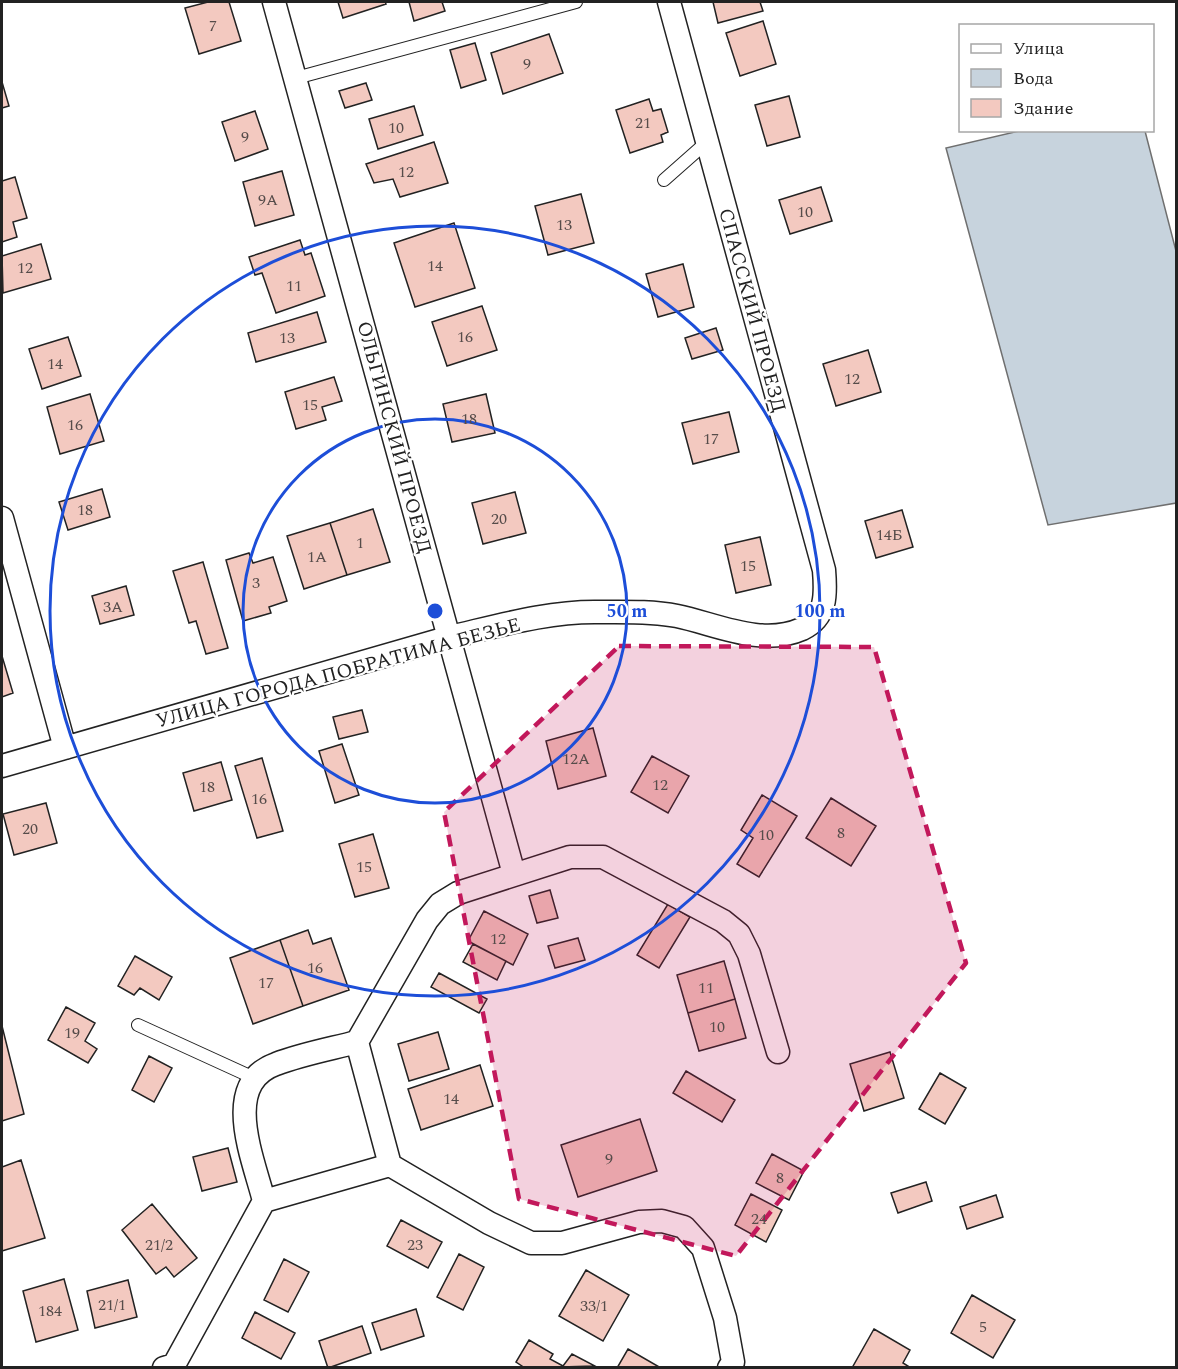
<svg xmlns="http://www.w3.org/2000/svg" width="1178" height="1369" font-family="Spectral,serif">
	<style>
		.water { fill: #c7d3dd; stroke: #6f6f6f; stroke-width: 1.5 }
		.building { fill: #f3c9c0; stroke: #222; stroke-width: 1.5 }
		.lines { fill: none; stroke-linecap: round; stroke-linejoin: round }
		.lane-casing { stroke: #222; stroke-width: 14 }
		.street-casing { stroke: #222; stroke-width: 25 }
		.lane { stroke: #fff; stroke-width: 12 }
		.street { stroke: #fff; stroke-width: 22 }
		.marked { fill: #c2185b; fill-opacity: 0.2; stroke: #c2185b; stroke-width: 4.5; stroke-dasharray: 12 8; stroke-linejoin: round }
		.ring { fill: none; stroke: #1d4ed8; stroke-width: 3 }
		.labels { text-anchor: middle; stroke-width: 4.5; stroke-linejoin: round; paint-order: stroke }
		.number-label { font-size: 16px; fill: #564c4a }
		.street-label { font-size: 20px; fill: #222; stroke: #fff }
		.centre { fill: #1d4ed8; stroke: #fff; stroke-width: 3 }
		.ring-label { font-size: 18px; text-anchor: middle; font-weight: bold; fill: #1d4ed8; stroke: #fff; stroke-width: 4.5; stroke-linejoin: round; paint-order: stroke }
	</style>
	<rect width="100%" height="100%" fill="#fff"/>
	<path class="water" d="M1019,131h126l31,120v252l-128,22 -102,-377z"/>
	<path class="building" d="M208,2h21l12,39 -42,13 -14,-46z
		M338,2h47l1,2 -43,14z
		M409,2h33l3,9 -31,10z
		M713,2h47l3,9 -45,12z
		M763,21l13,43 -36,12 -14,-43z
		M549,34l14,39 -60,21 -12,-41z
		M475,43l11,37 -25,8 -11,-38z
		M2,82l7,24 -7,2z
		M366,83l6,17 -27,8 -6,-17z
		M789,96l11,41 -33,9 -12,-41z
		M649,99l4,12 8,-2 7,23 -7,3 2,7 -33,11 -14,-43z
		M414,106l9,29 -45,14 -9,-30z
		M255,111l13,38 -33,12 -13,-39z
		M434,142l14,41 -48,14 -7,-18 -19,4 -8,-19z
		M282,171l12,44 -39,11 -12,-44z
		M15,177l12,41 -14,4 4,15 -15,5v-61z
		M821,187l11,34 -42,13 -11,-34z
		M581,194l13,49 -46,12 -13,-49z
		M454,223l21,65 -60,19 -21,-64z
		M300,240l5,15 6,-2 14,43 -49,17 -14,-40 -7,2 -6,-18z
		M41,244l10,35 -48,14 -1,-37z
		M683,264l11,43 -36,10 -12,-43z
		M482,306l15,44 -50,16 -15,-44z
		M317,312l9,30 -70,20 -8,-29z
		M716,328l7,22 -31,9 -7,-21z
		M68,337l13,39 -39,13 -13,-40z
		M868,350l13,42 -45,14 -13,-42z
		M334,377l8,24 -20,6 4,13 -30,9 -11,-37z
		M90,394l14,47 -44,13 -13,-47z
		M486,394l9,39 -43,9 -9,-38z
		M729,412l10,40 -46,12 -11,-41z
		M102,489l8,28 -42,13 -9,-28z
		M515,492l11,41 -43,11 -11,-41z
		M373,509l17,53 -43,13 -17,-52z
		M902,510l11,37 -37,11 -11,-37z
		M330,523l17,52 -43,14 -17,-53z
		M760,537l11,48 -35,8 -11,-48z
		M249,553l4,10 20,-6 14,44 -18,6 2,6 -28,8 -17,-61z
		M203,562l25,86 -22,6 -10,-33 -7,2 -16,-52z
		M126,586l8,29 -34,9 -8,-28z
		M2,656l11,37 -11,4z
		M362,710l6,22 -29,7 -6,-22z
		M593,728l13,48 -48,13 -12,-48z
		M342,744l17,51 -24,8 -16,-52z
		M652,756l37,20 -21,37 -37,-21z
		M262,758l21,73 -26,7 -22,-72z
		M221,762l11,38 -38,11 -11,-38z
		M762,795l35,21 -38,61 -22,-13 16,-26 -12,-8z
		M831,798l45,28 -25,40 -45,-28z
		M46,803l11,40 -43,12 -11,-41z
		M373,834l16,54 -34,9 -16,-53z
		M550,890l8,28 -21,5 -8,-27z
		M668,904l22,13 -31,51 -22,-13z
		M484,911l44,23 -15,31 -45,-24z
		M308,930l5,14 18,-6 18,52 -46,16 -23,-66z
		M578,938l7,22 -30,8 -7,-22z
		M280,940l23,66 -50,18 -23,-66z
		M473,944l33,17 -9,19 -34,-18z
		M135,956l37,21 -13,23 -19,-12 -6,7 -16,-9z
		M724,961l11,38 -47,14 -11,-38z
		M439,973l48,26 -8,14 -48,-26z
		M735,999l11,39 -47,13 -11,-38z
		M66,1007l29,16 -10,18 12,8 -9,14 -40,-23z
		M2,1026l22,88 -22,7z
		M438,1032l11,37 -40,12 -11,-37z
		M890,1052l14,46 -40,13 -14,-47z
		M149,1056l23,12 -18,34 -22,-12z
		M480,1065l13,41 -72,24 -13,-41z
		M686,1071l49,29 -13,22 -49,-29z
		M940,1073l26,15 -21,36 -26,-15z
		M640,1119l17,52 -79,26 -17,-52z
		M228,1148l9,34 -35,9 -9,-34z
		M772,1154l32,17 -15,29 -33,-17z
		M21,1160l24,78 -43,13v-84z
		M926,1182l6,19 -34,12 -7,-20z
		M751,1194l31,16 -16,32 -31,-17z
		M996,1195l7,22 -36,12 -7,-22z
		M152,1204l45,54 -23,19 -8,-10 -10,7 -34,-44z
		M401,1220l41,22 -14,26 -41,-22z
		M459,1254l25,13 -21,43 -26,-13z
		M284,1259l25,13 -21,40 -24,-12z
		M586,1270l43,25 -26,46 -44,-25z
		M64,1279l14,51 -42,12 -13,-51z
		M128,1280l9,37 -42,11 -8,-37z
		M972,1295l43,25 -22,38 -42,-25z
		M416,1309l8,27 -43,14 -9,-27z
		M255,1312l40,21 -14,26 -39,-21z
		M362,1326l9,27 -43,15 -9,-27z
		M874,1329l36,21 -7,13 8,5h-59z
		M529,1340l24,14 -3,5 13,7 9,-12 23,12 -70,2 -9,-6z
		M628,1349l33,19h-44z"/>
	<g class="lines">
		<g class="lane-casing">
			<path id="lane" d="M296,78l280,-76
				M664,180l43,-38
				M138,1025l116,53"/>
		</g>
		<g class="street-casing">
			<path id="street" d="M274,2l240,872
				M2,518l63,230
				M2,766l448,-129c48,-11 99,-26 149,-25 25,0 53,-1 78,4 39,8 84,31 125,13 25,-12 24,-35 22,-59l-155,-568
				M357,1042l33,123
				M264,1201l126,-36 99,58 42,20h31l77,-21 23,-1 22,6 19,21 22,70 8,44 -4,6
				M164,1368l10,-3 90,-164c-10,-41 -44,-117 12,-137 26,-10 54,-15 81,-22l70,-122 13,-16 18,-11 112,-36h33l120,64 16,13 10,20 29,98"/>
		</g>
		<use href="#lane" class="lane"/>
		<use href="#street" class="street"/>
	</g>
	<path class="marked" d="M619,646l255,1 92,316 -230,293 -217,-57 -75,-387z"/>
	<g class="ring">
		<circle cx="435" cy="611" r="192"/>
		<circle cx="435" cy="611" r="385"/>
	</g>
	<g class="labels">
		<g class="number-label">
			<text x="213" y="31">7</text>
			<text x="527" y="69">9</text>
			<text x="643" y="128">21</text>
			<text x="396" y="133">10</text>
			<text x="245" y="142">9</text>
			<text x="406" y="177">12</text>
			<text x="268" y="205">9А</text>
			<text x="805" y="217">10</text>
			<text x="564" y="230">13</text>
			<text x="435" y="271">14</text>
			<text x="25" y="273">12</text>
			<text x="294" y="291">11</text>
			<text x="465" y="342">16</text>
			<text x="287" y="343">13</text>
			<text x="55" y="369">14</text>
			<text x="852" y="384">12</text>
			<text x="310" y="410">15</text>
			<text x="469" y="424">18</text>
			<text x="75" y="430">16</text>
			<text x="711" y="444">17</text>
			<text x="85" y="515">18</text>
			<text x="499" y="524">20</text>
			<text x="889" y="540">14Б</text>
			<text x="360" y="548">1</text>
			<text x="317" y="562">1А</text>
			<text x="748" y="571">15</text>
			<text x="256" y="588">3</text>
			<text x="113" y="612">3А</text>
			<text x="576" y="764">12А</text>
			<text x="660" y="790">12</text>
			<text x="207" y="792">18</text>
			<text x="259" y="804">16</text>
			<text x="30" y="834">20</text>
			<text x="841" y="838">8</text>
			<text x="766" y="840">10</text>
			<text x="364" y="872">15</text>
			<text x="498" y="944">12</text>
			<text x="315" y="973">16</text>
			<text x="266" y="988">17</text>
			<text x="706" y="993">11</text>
			<text x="717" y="1032">10</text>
			<text x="72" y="1038">19</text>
			<text x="451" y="1104">14</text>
			<text x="609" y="1164">9</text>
			<text x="780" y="1183">8</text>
			<text x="759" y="1224">24</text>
			<text x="159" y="1250">21/2</text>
			<text x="415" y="1250">23</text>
			<text x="112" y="1310">21/1</text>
			<text x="594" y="1311">33/1</text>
			<text x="50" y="1316">184</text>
			<text x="983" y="1332">5</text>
		</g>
		<g class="street-label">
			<text transform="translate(753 310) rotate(75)" y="7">СПАССКИЙ ПРОЕЗД</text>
			<text transform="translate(395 437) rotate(75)" y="7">ОЛЬГИНСКИЙ ПРОЕЗД</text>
			<text transform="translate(338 672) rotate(-15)" y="7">УЛИЦА ГОРОДА ПОБРАТИМА БЕЗЬЕ</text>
		</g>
	</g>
	<circle cx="435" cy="611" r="9" class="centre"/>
	<g class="ring-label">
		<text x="627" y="617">50 m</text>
		<text x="820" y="617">100 m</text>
	</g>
	<rect width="1178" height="1369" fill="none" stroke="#222222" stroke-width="6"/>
	<rect x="959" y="24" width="195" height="108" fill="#ffffff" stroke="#a7a7a7" stroke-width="1.5"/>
	<rect x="971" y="44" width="30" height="9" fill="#ffffff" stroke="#a7a7a7" stroke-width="1.5"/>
	<text x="1013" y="54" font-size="18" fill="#222222">Улица</text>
	<rect x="971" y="69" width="30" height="18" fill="#c7d3dd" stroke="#a7a7a7" stroke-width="1.5"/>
	<text x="1013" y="84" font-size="18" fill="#222222">Вода</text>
	<rect x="971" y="99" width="30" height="18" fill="#f3c9c0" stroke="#a7a7a7" stroke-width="1.5"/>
	<text x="1013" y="114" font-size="18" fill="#222222">Здание</text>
</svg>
